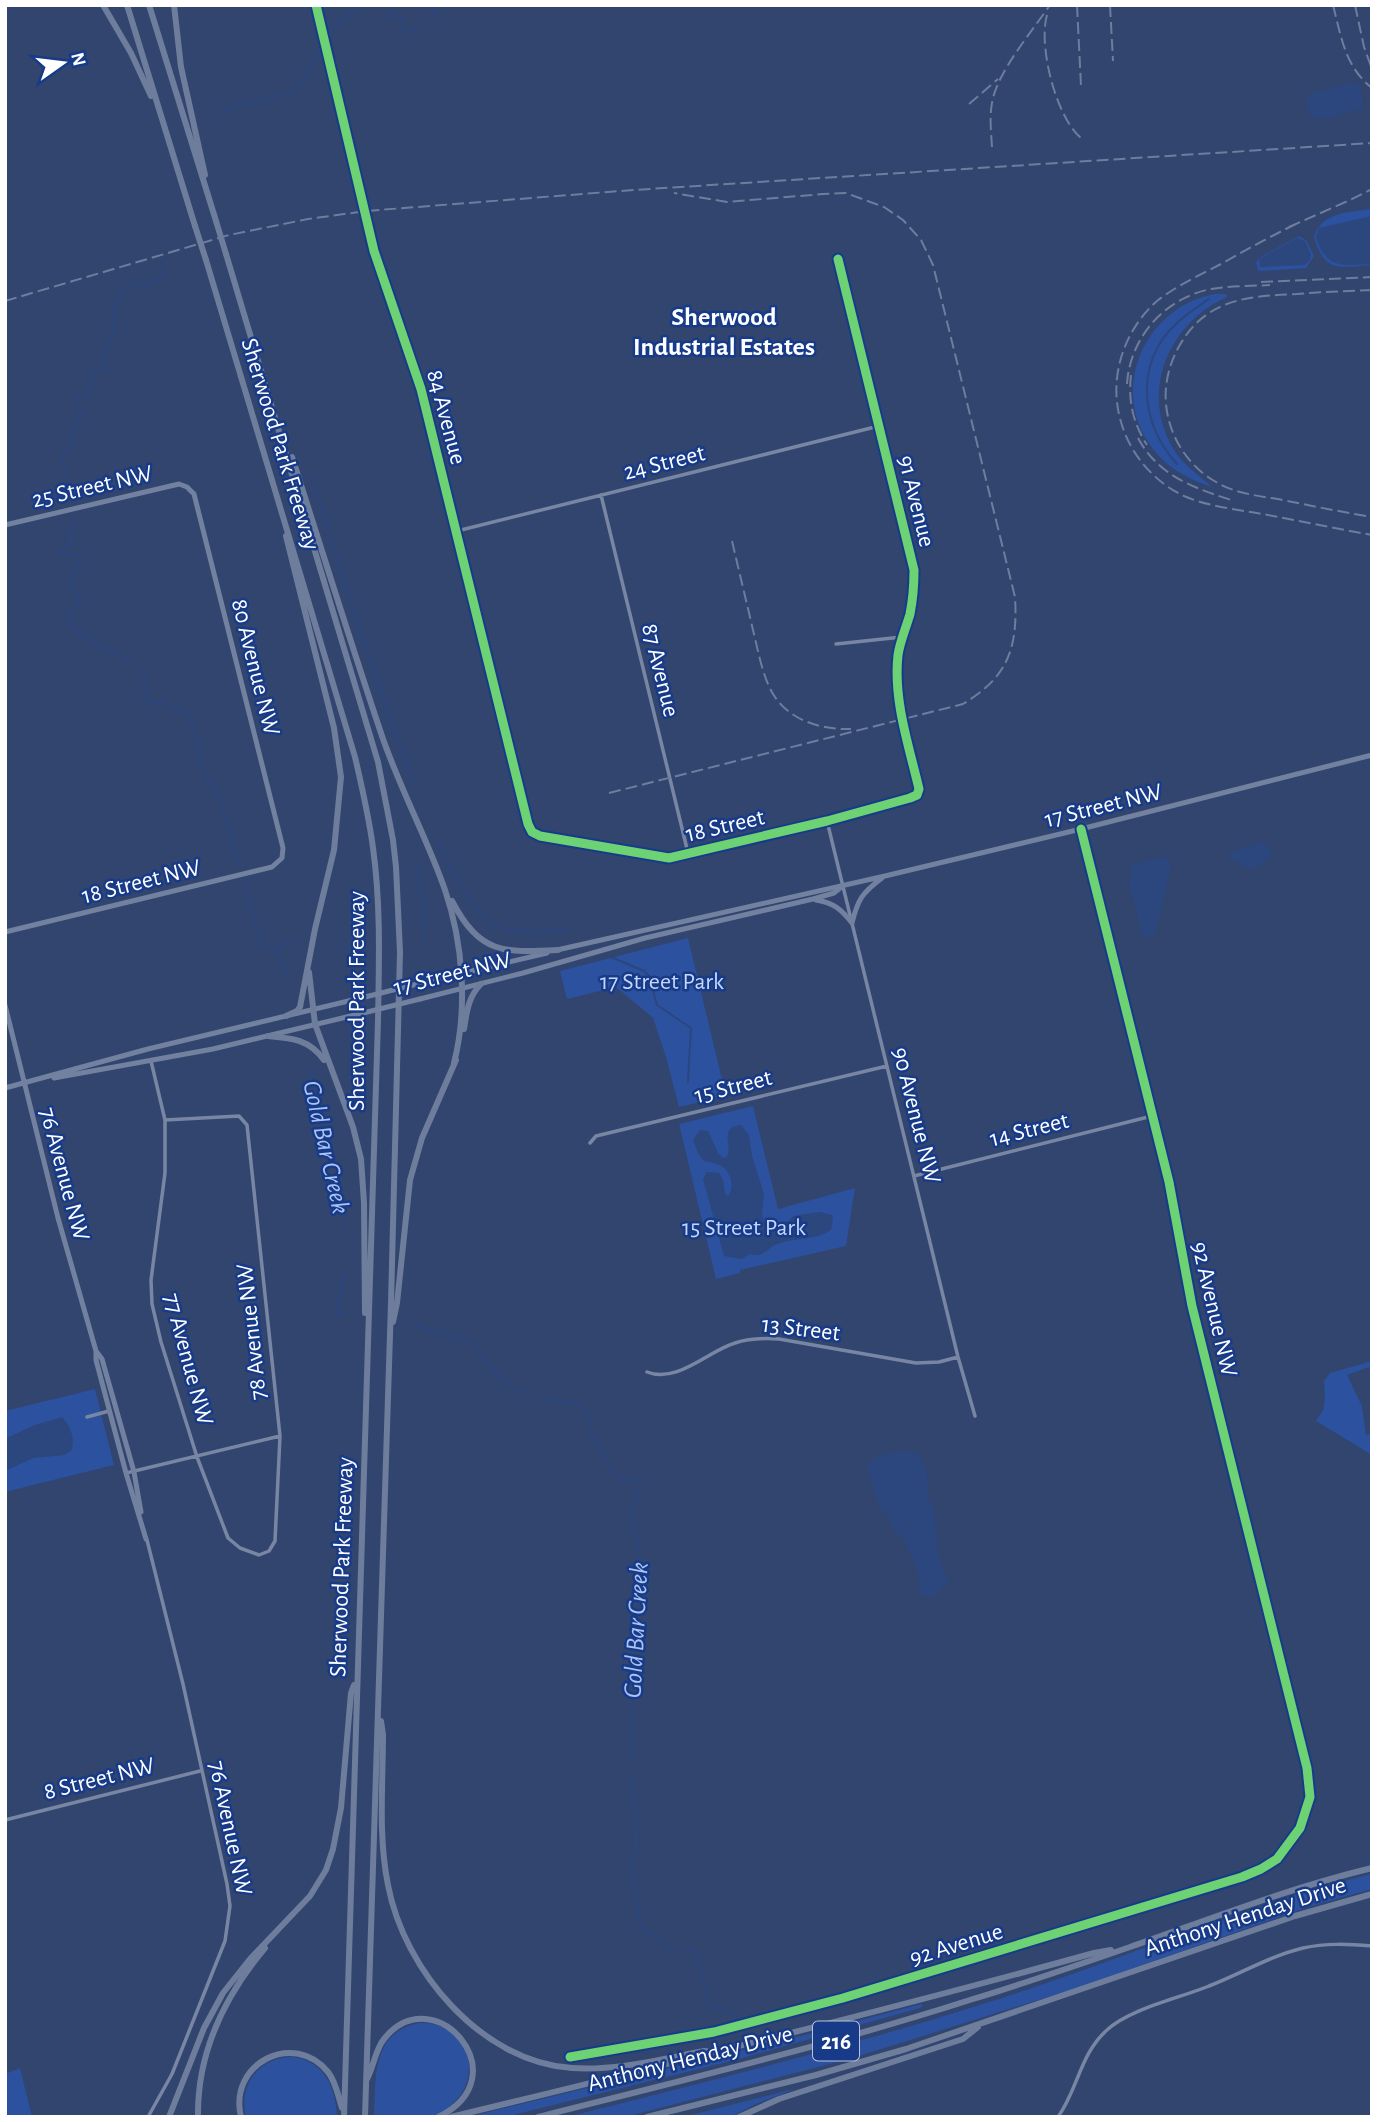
<svg xmlns="http://www.w3.org/2000/svg" width="1377" height="2122" font-family="'Alegreya Sans',sans-serif">
	<style>
		.green { fill: #2b519f }
		.water { fill: #2c467e }
		.lines { fill: none; stroke-linecap: round; stroke-linejoin: round }
		.stream { stroke: #2c467e; stroke-width: 2 }
		.street { stroke: #7886a4; stroke-width: 3.5 }
		.secondary { stroke: #7381a0; stroke-width: 5 }
		.highway { stroke: #6e7d9b; stroke-width: 6 }
		.rail { stroke: #6e7d9b; stroke-width: 2; stroke-dasharray: 12 5; stroke-linecap: butt }
		.secondary-bridge { stroke: #7381a0; stroke-width: 5 }
		.highway-bridge { stroke: #6e7d9b; stroke-width: 6 }
		.cycleway-casing { stroke: #173b89; stroke-width: 13 }
		.cycleway { stroke: #6cd273; stroke-width: 9 }
		.labels { text-anchor: middle; stroke-width: 5; stroke-linejoin: round; paint-order: stroke }
		.shield { fill: #173b89; stroke: #b9c4dc; stroke-width: 2 }
		.shield-label { font-size: 23px; font-weight: bold; fill: #fff }
		.street-label { font-size: 24px; fill: #fff; stroke: #173b89 }
		.park-label { font-size: 24px; fill: #c5d7fa; stroke: #173b89 }
		.neighbourhood-label { font-size: 26px; font-weight: bold; fill: #fff; stroke: #173b89 }
		.water-label { font-size: 26px; font-style: italic; fill: #abc4f5; stroke: #173b89 }
	</style>
	<rect width="100%" height="100%" fill="#31456f"/>
	<path class="green" d="M1372,209v56c-33,2 -47,9 -58,-28 7,-25 36,-25 58,-28z
		M1299,236l7,4 8,16 -8,12 -45,3 -3,-1 -2,-7 3,-5z
		M1214,294h13v3c-59,26 -88,96 -53,153 10,16 25,25 38,37 -24,-8 -47,-20 -62,-42 -41,-58 -4,-138 64,-151z
		M688,938l38,158 -47,11 -13,-50 -13,-39 -37,-31 -49,12 -7,-28z
		M753,1106l25,103 77,-21 -9,58 -106,24v3l-24,6 -37,-155z
		M1372,1361v5l-25,9 15,31 4,29 6,-1v21l-56,-34 7,-11 2,-10 -1,-19 6,-8z
		M95,1389l19,76 -109,27v-81z
		M1372,1874v15l-64,18 -231,81 -228,71 -224,58h-59c153,-38 305,-76 454,-125 117,-39 232,-89 352,-118z
		M921,2004l2,2 -3,2 -185,52 -230,57h-37l337,-82z
		M419,2023c60,-2 69,76 10,94h-55c2,-40 -3,-84 45,-94z
		M293,2057c31,4 43,31 44,60h-91c-8,-32 13,-60 47,-60z
		M20,2068l12,49h-27v-43z
		M797,2088l-41,16 -26,13h-47z"/>
	<path class="water" d="M1355,82l4,3 4,15 -1,9 -39,10 -12,-1 -4,-18 4,-7z
		M1372,216v48c-29,1 -46,6 -56,-27l3,-9z
		M1297,238l8,3 6,14 -1,5 -5,5 -45,2 -1,-8z
		M1264,842l4,4 4,9 -14,13h-12l-18,-13 1,-3z
		M1168,856l3,11 -14,60 -2,7 -10,4 -2,-1 -14,-53 3,-20z
		M741,1125l8,10 3,21 12,38 -2,20 2,7 5,3 20,-3 4,-5 27,-4 12,3 1,3 -2,12c-15,10 -35,8 -51,13 -12,3 -17,16 -30,11l-9,5 -17,-3 -21,-77 4,-7 12,1 4,7 2,13 3,3c4,-6 4,-9 3,-16 -4,-15 -14,-17 -27,-19l-6,-8 -5,-13 7,-10 8,1 10,22 5,5 4,-1c6,-12 -9,-30 14,-32z
		M62,1417c8,8 14,23 9,34l-7,4 -31,3 -28,13v-32l27,-13z
		M913,1452l7,3c7,11 8,25 8,37 0,6 3,11 5,17 5,22 2,49 15,71l-1,4 -7,4 -3,7 -10,3 -7,-4c-2,-6 0,-11 -1,-17 -1,-7 -15,-39 -19,-43h-4l-9,-19 -7,-7 -13,-41c9,-17 28,-15 46,-15z"/>
	<g class="lines">
		<path class="stream" d="M395,5l-5,7 -1,6 3,1 3,-4 7,3 -2,4 4,10 13,-1
			M431,5l3,9 -2,3
			M330,34l9,-13 7,-2 11,-14
			M220,112l22,-9 22,-3 29,-9 6,-5 21,-35
			M1177,464c-30,-33 -41,-81 -17,-121 12,-19 31,-32 49,-44
			M311,474l50,158 53,152
			M75,500l-14,-43 9,-11 2,-13 11,-20 -6,-6v-11l12,1 2,-19 4,-7 11,-1 1,-4 -6,-5 13,-32 -1,-20 4,-4 6,-14 10,-9h9l3,3 17,-7 1,-17
			M76,517l-6,13v14l-11,9c8,3 16,0 23,5 -7,10 -10,20 -10,32l8,9 -1,6 -10,9c-1,4 -1,7 2,11 10,12 42,26 58,36
			M140,670l4,3v9l2,3 -2,4 5,15 12,-2 27,12 10,28 5,30 16,23 20,69
			M438,841c11,22 34,71 55,83 19,11 55,6 76,5
			M416,864c6,24 10,48 9,73h-4
			M244,883l18,64 4,2h10l11,24
			M276,949l9,-6 10,1
			M338,949l24,-11
			M611,957l33,14 5,5 8,29 34,23 -3,54
			M309,1068l32,117 3,41
			M344,1272l-7,41 7,1
			M415,1326l32,7 6,5 13,1 7,4 13,19 17,18 15,11 11,2
			M545,1399l21,5 7,-3c4,4 10,4 13,10 3,5 2,10 3,16 2,11 9,17 14,25 9,19 10,31 36,28l2,6 -5,6 2,8 -7,10 11,57 -1,24 -7,34 -1,32 -4,11v25l5,29 -2,37
			M630,1777l8,44 -2,9v20l-6,20 5,11v14l5,13 -3,7 8,18 9,2 16,16h5
			M686,1949l10,3 14,53 10,5 14,2 2,8"/>
		<path class="street" d="M316,5l58,246 47,138 107,435 4,8 8,4 129,22 158,-37 83,-23 7,-3 2,-6c-10,-43 -26,-89 -21,-134 2,-14 8,-27 12,-41 3,-15 4,-29 4,-44l-76,-311
			M601,495l87,358
			M457,531l422,-105
			M836,644l66,-7
			M827,821l131,536 17,59
			M151,1061l14,59v53l-14,107 1,24 9,38 36,115 31,81 12,10 19,7 10,-4 6,-10 5,-105 -33,-311 -8,-9 -74,4
			M590,1143l6,-7 291,-70
			M914,1176l238,-60
			M647,1372c30,12 61,-21 88,-29 15,-5 29,-5 44,-4l137,24 23,-1 19,-5
			M87,1417l22,-6
			M126,1473l154,-37
			M147,1540l36,144 44,200 3,22 -5,35 -53,133 -24,43
			M5,1820l195,-49
			M570,2057l144,-25 129,-34 399,-121 19,-8 16,-10 23,-31 10,-31 -3,-29 -115,-462 -23,-124 -88,-353
			M1058,2117c20,-28 22,-63 49,-87 22,-21 73,-32 102,-44 31,-12 61,-30 94,-38 23,-5 45,-4 69,-2"/>
		<path class="secondary" d="M5,525l174,-41 8,3 7,7 89,354 -1,10 -10,9 -267,65
			M816,900c18,3 25,9 36,23
			M852,923c6,-24 10,-30 30,-45
			M557,950l328,-74 196,-47 291,-74
			M421,983l126,-30
			M420,999l103,-26 122,-35 168,-39 21,-6 6,-5
			M5,1005l53,213 38,133v9l30,113 20,66
			M54,1078l159,-29 146,-35
			M5,1088l143,-39 213,-51
			M96,1351l6,8 32,113 7,40"/>
		<path class="highway" d="M103,5l28,48 20,43
			M127,5l68,221
			M149,5l67,216
			M174,5l7,62 24,108
			M226,254l152,508 15,78 3,27 4,85 -9,351 -26,814
			M206,260l149,497c7,30 14,60 18,91 8,57 6,115 5,173l-34,1096
			M292,457c30,93 59,187 90,279 18,53 45,102 63,154 18,53 23,118 9,173
			M452,901c28,53 51,52 106,49
			M309,972l6,52 38,103 8,32 3,44 1,110
			M286,1016l11,-5 3,-4 15,-78 19,-79 7,-73 -7,-49 -48,-192
			M464,1029c3,-18 4,-32 17,-45
			M268,1036c23,2 41,3 56,24
			M393,1322l4,-19 13,-123 12,-42 34,-78
			M381,1721l2,14c0,49 -5,101 5,150 16,85 93,177 184,183 45,3 89,-9 132,-17l9,1
			M367,2079c7,-13 8,-29 17,-40 50,-63 138,38 54,78
			M169,2117l35,-89 19,-35 27,-34 60,-63 16,-26 7,-21 8,-41 10,-115 3,-8
			M198,2117c-1,-65 26,-120 67,-169
			M241,2117c-13,-54 53,-87 87,-45 8,10 10,24 14,36
			M451,2117c215,-52 430,-105 643,-164l17,-3
			M538,2117c146,-37 292,-72 435,-118 53,-16 105,-34 157,-52 80,-28 159,-59 242,-79
			M647,2117l169,-42 90,-26 389,-133 77,-22
			M739,2117l40,-18 184,-60 15,-12"/>
		<path class="rail" d="M1077,5l4,81
			M1110,5l3,56
			M1333,5c8,31 12,62 39,83
			M1355,5l9,42 8,22
			M1047,15c-9,31 9,102 34,123
			M969,104l29,-25
			M992,147c-1,-16 -3,-33 1,-49 7,-29 40,-68 57,-93
			M1296,224c-25,12 -50,26 -75,40 -21,11 -45,22 -64,37 -34,30 -49,78 -36,121 9,32 33,60 63,74 23,10 49,13 73,17 38,7 76,15 115,22
			M1289,227l61,-27 22,-11
			M1261,282l111,-5
			M1372,290c-25,1 -50,2 -75,4 -47,2 -89,4 -116,49 -11,18 -17,40 -15,61 3,33 22,62 50,78 20,12 44,14 67,18 29,6 59,12 89,17
			M5,301l224,-66 79,-16 58,-8 267,-21 739,-47
			M1131,375c-3,26 2,48 16,70
			M1127,384c3,-47 38,-86 84,-95 19,-3 40,-3 59,-4
			M1138,438c21,39 57,50 96,63
			M732,541c7,30 14,59 21,89 5,20 10,50 22,67 16,24 48,33 76,32
			M609,793l354,-89c45,-27 55,-56 52,-107l-82,-332 -12,-25 -18,-20 -19,-13 -38,-14 -23,1 -96,8 -53,-9"/>
		<path class="secondary-bridge" d="M361,998l60,-15
			M359,1014l61,-15"/>
		<path class="highway-bridge" d="M216,221l10,33
			M195,226l11,34"/>
		<g class="cycleway-casing">
			<path id="cycleway" d="M316,5l58,246 47,138 107,435 4,8 8,4 129,22 158,-37 83,-23 7,-3 2,-6c-10,-43 -26,-89 -21,-134 2,-14 8,-27 12,-41 3,-15 4,-29 4,-44l-76,-311
				M570,2057l144,-25 129,-34 399,-121 19,-8 16,-10 23,-31 10,-31 -3,-29 -115,-462 -23,-124 -88,-353"/>
		</g>
		<use href="#cycleway" class="cycleway"/>
	</g>
	<g class="labels">
		<rect class="shield" x="813" y="2021.5" width="46" height="39" rx="5"/>
		<g class="shield-label">
			<text x="836" y="2049">216</text>
		</g>
		<g class="street-label">
			<text transform="translate(447 417) rotate(75)" y="8">84 Avenue</text>
			<text transform="translate(281 444) rotate(73)" y="8">Sherwood Park Freeway</text>
			<text transform="translate(664 462) rotate(-14)" y="8">24 Street</text>
			<text transform="translate(92 486) rotate(-13)" y="8">25 Street NW</text>
			<text transform="translate(917 501) rotate(76)" y="8">91 Avenue</text>
			<text transform="translate(256 667) rotate(76)" y="8">80 Avenue NW</text>
			<text transform="translate(661 670) rotate(76)" y="8">87 Avenue</text>
			<text transform="translate(1103 805) rotate(-14)" y="8">17 Street NW</text>
			<text transform="translate(725 825) rotate(-13)" y="8">18 Street</text>
			<text transform="translate(141 881) rotate(-14)" y="8">18 Street NW</text>
			<text transform="translate(452 973) rotate(-14)" y="8">17 Street NW</text>
			<text transform="translate(356 1001) rotate(-90)" y="8">Sherwood Park Freeway</text>
			<text transform="translate(733 1086) rotate(-14)" y="8">15 Street</text>
			<text transform="translate(917 1115) rotate(76)" y="8">90 Avenue NW</text>
			<text transform="translate(1029 1129) rotate(-14)" y="8">14 Street</text>
			<text transform="translate(65 1174) rotate(75)" y="8">76 Avenue NW</text>
			<text transform="translate(1215 1309) rotate(77)" y="8">92 Avenue NW</text>
			<text transform="translate(801 1328) rotate(7)" y="8">13 Street</text>
			<text transform="translate(251 1332) rotate(-96)" y="8">78 Avenue NW</text>
			<text transform="translate(189 1359) rotate(75)" y="8">77 Avenue NW</text>
			<text transform="translate(341 1567) rotate(-88)" y="8">Sherwood Park Freeway</text>
			<text transform="translate(99 1778) rotate(-14)" y="8">8 Street NW</text>
			<text transform="translate(231 1828) rotate(78)" y="8">76 Avenue NW</text>
			<text transform="translate(1245 1916) rotate(-18)" y="8">Anthony Henday Drive</text>
			<text transform="translate(956 1944) rotate(-17)" y="8">92 Avenue</text>
			<text transform="translate(690 2058) rotate(-14)" y="8">Anthony Henday Drive</text>
		</g>
		<g class="park-label">
			<text x="662" y="989">17 Street Park</text>
			<text x="744" y="1235">15 Street Park</text>
		</g>
		<g class="neighbourhood-label">
			<text x="724" y="325">Sherwood<tspan x="724" dy="30">Industrial Estates</tspan></text>
		</g>
		<g class="water-label">
			<text transform="translate(327 1147) rotate(77)" y="9">Gold Bar Creek</text>
			<text transform="translate(635 1630) rotate(-87)" y="9">Gold Bar Creek</text>
		</g>
	</g>
	<rect width="1377" height="2122" fill="none" stroke="#ffffff" stroke-width="14"/>
	<g transform="translate(63 63) rotate(76)" stroke="#173b89" stroke-width="5" paint-order="stroke">
	<path d="M0-5L12 26L0 18L-12 26Z" fill="#ffffff"/>
	<text y="-10" font-size="19" font-weight="bold" text-anchor="middle" fill="#ffffff">N</text>
	</g>
</svg>
